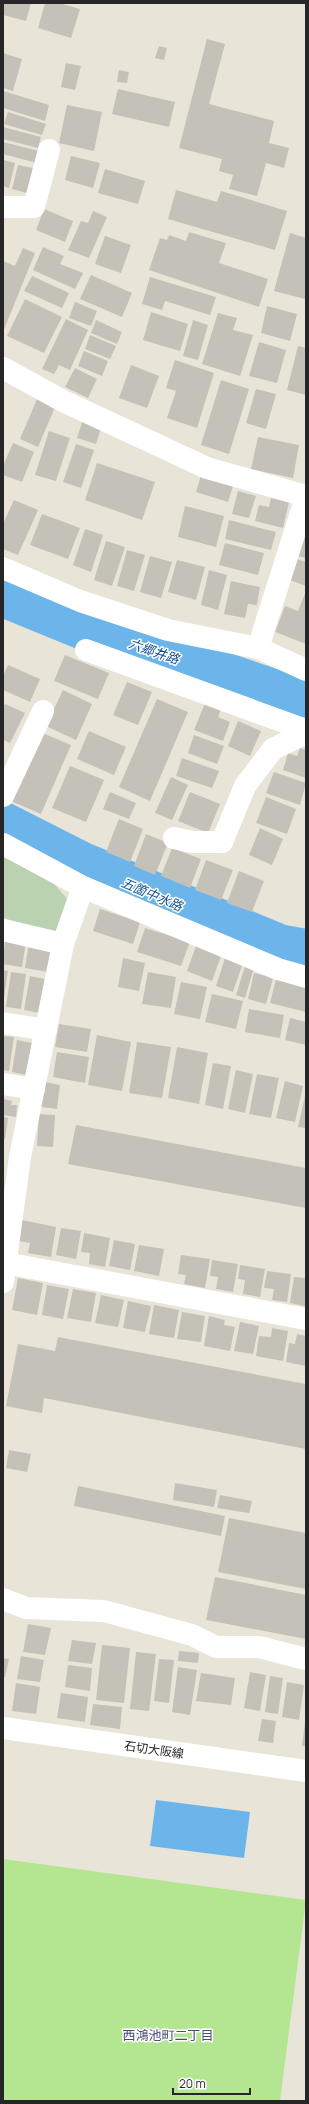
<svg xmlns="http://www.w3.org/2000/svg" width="309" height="2104" font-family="Manrope,'Noto Sans JP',sans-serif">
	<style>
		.cemetery { fill: #bbd2b0 }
		.pitch { fill: #b4e691 }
		.water { fill: #6cb5ea }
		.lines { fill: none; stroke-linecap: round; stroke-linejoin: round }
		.river { stroke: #6cb5ea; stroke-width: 46 }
		.building { fill: #c4c1b8 }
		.street { stroke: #fff; stroke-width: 22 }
		.secondary { stroke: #fff; stroke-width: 22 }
		.labels { text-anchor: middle; stroke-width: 3; stroke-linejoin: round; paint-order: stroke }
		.street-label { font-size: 12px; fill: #262626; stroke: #fff }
		.water-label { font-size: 13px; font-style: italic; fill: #115090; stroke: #fff }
		.neighbourhood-label { font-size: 13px; fill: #494a75; stroke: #fff }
	</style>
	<rect width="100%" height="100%" fill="#e9e4d8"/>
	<path class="cemetery" d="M3,855l47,24 17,20 -12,34 -52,-15z"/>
	<path class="pitch" d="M3,1859l303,41 -26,201h-277z"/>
	<path class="water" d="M156,1800l94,12 -6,46 -94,-12z"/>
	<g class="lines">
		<path class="river" d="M3,594l93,38 210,71
			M3,825l79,40 197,82 27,5"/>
	</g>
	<path class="building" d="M3,3h28l-5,18 -23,-6z
		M45,3h14l21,6 -9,29 -33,-10z
		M207,39l18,5 -16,60 65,17 -5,22 20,5 -5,20 -18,-5 -9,33 -28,-7 4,-14 -14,-4 3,-12 -43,-11z
		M159,46l8,2 -3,12 -9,-2z
		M3,53l19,6 -9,32 -10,-3z
		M66,63l15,3 -6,24 -14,-3z
		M119,70l10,2 -2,11 -10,-1z
		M118,89l57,13 -6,25 -57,-13z
		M3,91l46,14 -4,16 -42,-13z
		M67,105l35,7 -8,39 -35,-8z
		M8,112l38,12 -4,11 -38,-11z
		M3,127l38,10 -3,11 -35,-9z
		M3,142l36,9 -2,12 -34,-9z
		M71,156l29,7 -7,25 -28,-8z
		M3,160l12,3 -6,25 -6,-2z
		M18,165l15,3 -6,25 -15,-4z
		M105,169l40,12 -7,23 -40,-11z
		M176,190l41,12 4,-11 66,20 -12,39 -107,-31z
		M44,209l29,12 -8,21 -29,-12z
		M93,211l14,6 -18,41 -21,-8 13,-29 7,2z
		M189,232l37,11 -7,20 49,16 -9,28 -110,-37 11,-32 7,2 2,-5 17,6z
		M290,233l16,5 -1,61 -31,-8z
		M105,236l26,9 -10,28 -26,-9z
		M43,247l21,9 -4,8 23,9 -8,16 -42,-19z
		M23,248l12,5 -32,79v-71l12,5z
		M91,275l41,18 -10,24 -42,-18z
		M32,276l37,17 -7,15 -38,-17z
		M150,277l66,20 -6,18 -45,-14 -3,9 -20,-6z
		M25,299l37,18 -18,36 -37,-17z
		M75,302l22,9 -6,15 -22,-8z
		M267,306l30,8 -7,27 -29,-8z
		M151,312l37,12 -8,27 -37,-11z
		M218,313l19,5 -4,12 20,5 -13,41 -38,-12z
		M66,319l22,11 -18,40 -11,-5 -5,9 -12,-5z
		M96,320l26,12 -5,12 -26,-11z
		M193,320l15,5 -10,35 -15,-4z
		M90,335l26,11 -6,13 -25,-10z
		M259,342l27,8 -9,33 -28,-7z
		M298,346l8,2v47l-19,-5z
		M84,351l24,10 -6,15 -24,-10z
		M175,360l39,13 -17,55 -30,-10 9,-27 -10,-3z
		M131,365l28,11 -12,32 -28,-10z
		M75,368l22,11 -9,19 -23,-11z
		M221,380l28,9 -20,65 -28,-9z
		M256,389l20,5 -10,35 -20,-6z
		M38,397l18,8 -18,42 -18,-8z
		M83,419l19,6 -6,19 -19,-6z
		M49,431l21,7 -14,43 -21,-6z
		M258,437l41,8 -6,33 -42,-9z
		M13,443l21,9 -12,30 -19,-7v-9z
		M76,444l18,6 -13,38 -18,-6z
		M97,463l58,19 -13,38 -57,-20z
		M201,475l32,11 -5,16 -32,-10z
		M238,491l18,5 -7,22 -17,-4z
		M271,498l18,4 -6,26 -28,-7 4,-16 10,2z
		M14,500l24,10 -20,45 -15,-6v-25z
		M185,506l39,10 -8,31 -38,-10z
		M42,514l38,14 -12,31 -38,-14z
		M229,520l47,12 -5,18 -46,-11z
		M85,529l18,6 -12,37 -18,-7z
		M305,534h1v24l-8,-2z
		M106,541l19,6 -13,39 -18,-6z
		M225,543l39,10 -6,22 -39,-10z
		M127,550l18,5 -11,36 -17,-5z
		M150,556l22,6 -11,36 -21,-6z
		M297,559l9,3v24l-16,-6z
		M177,560l28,7 -9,33 -28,-8z
		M209,570l18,5 -9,35 -17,-5z
		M231,581l29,6 -3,18 -9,-1 -3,14 -21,-4z
		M306,591v53l-31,-12 10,-26 13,5z
		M65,655l44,18 -11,26 -44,-18z
		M8,665l32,14 -10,23 -27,-12v-14z
		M127,682l25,10 -14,33 -25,-10z
		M63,690l29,14 -16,36 -30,-14z
		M157,699l31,13 -38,89 -31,-14z
		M205,703l16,6 -3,8 12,5 -7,19 -29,-11z
		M5,704l20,9 -15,30 -7,-3v-32z
		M238,721l23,10 -11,25 -22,-10z
		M89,731l37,16 -12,28 -37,-16z
		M40,732l31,13 -30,69 -30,-13z
		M194,735l30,11 -7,18 -29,-11z
		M300,748l6,2v28l-23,-8 5,-17 9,3z
		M182,758l37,13 -7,17 -36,-12z
		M70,766l34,14 -18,42 -34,-14z
		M274,772l32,11 -6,22 -34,-12z
		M171,777l17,8 -16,35 -17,-7z
		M110,792l26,11 -7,16 -26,-10z
		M190,792l30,12 -12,29 -30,-12z
		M266,797l30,12 -9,25 -31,-11z
		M119,819l24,10 -13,33 -24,-10z
		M260,828l23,11 -11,26 -23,-10z
		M146,834l22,9 -13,32 -21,-9z
		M172,848l29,11 -11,29 -29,-12z
		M206,860l27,10 -12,30 -26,-10z
		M239,871l25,10 -12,31 -25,-9z
		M100,909l40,13 -7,22 -40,-13z
		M145,928l45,14 -9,24 -44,-14z
		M5,939l21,3 -4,25 -19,-3z
		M29,943l22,3 -3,26 -23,-4z
		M196,946l25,10 -9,25 -25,-10z
		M123,958l22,5 -6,28 -21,-4z
		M225,958l18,5 -10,29 -17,-6z
		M245,966l9,2 -9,30 -9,-3z
		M3,970l5,1 -4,26h-1z
		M11,972l15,2 -5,35 -15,-2z
		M148,972l28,5 -5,31 -29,-4z
		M254,973l19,5 -7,26 -18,-5z
		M30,976l15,3 -6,34 -15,-3z
		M276,979l30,7v26l-36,-9z
		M181,982l26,5 -7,32 -26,-5z
		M212,994l31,7 -7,28 -31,-7z
		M249,1009l35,6 -4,23 -35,-6z
		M290,1018l16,4v23l-21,-5z
		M59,1024l32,5 -4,23 -32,-5z
		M97,1035l34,7 -9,49 -34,-6z
		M3,1036l11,1 -5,34 -6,-1z
		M17,1040l15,3 -6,32 -14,-3z
		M137,1042l34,5 -9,51 -33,-5z
		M177,1047l31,6 -9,51 -31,-6z
		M57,1052l32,5 -4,26 -32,-6z
		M213,1063l18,3 -8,43 -18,-4z
		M236,1070l17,4 -8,39 -17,-4z
		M257,1074l22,4 -8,40 -22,-4z
		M285,1081l18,5 -8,36 -19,-4z
		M45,1082l15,3 -3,24 -16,-2z
		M305,1096h1v32l-8,-1z
		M3,1099l9,2 -1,4h6l-1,12 -13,-2z
		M39,1114l16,1 -2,32 -16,-1z
		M3,1117l5,1 -3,21h-2z
		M76,1125l230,43v40l-238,-44z
		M22,1220l34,7 -5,30 -23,-4 2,-10 -11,-2z
		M61,1228l20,3 -5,28 -20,-4z
		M84,1233l26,5 -5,29 -16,-3 1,-11 -9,-1z
		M114,1240l21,4 -5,26 -21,-4z
		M139,1245l25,4 -5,27 -25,-5z
		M181,1255l29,4 -5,29 -21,-4 2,-9 -8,-1z
		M212,1260l26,4 -5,28 -17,-3 2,-12 -8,-1z
		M240,1265l25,4 -5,28 -17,-3 2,-14 -7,-1z
		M267,1271l24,3 -4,28 -15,-2 2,-11 -10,-1z
		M294,1277l12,1 -1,28 -15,-3z
		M18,1278l25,5 -6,32 -25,-5z
		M47,1285l22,4 -6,30 -21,-4z
		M73,1289l23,4 -5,29 -24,-4z
		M101,1295l23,5 -6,27 -23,-4z
		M128,1301l23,5 -6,26 -22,-4z
		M154,1305l25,5 -5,28 -25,-4z
		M182,1312l23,4 -4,26 -24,-3z
		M209,1316l16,4 -1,5 11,2 -5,24 -26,-5z
		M240,1322l19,4 -6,28 -19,-3z
		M272,1328l16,3 -5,30 -27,-5 3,-20 12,1z
		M297,1334l9,2v30l-20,-4 3,-19 6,1z
		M58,1337l248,47v65l-262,-51 -2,15 -36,-7 12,-62 37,7z
		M9,1450l22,4 -4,18 -21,-4z
		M175,1483l42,7 -3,17 -41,-7z
		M78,1486l147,30 -4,20 -147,-30z
		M220,1495l32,6 -3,12 -32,-5z
		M229,1518l77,15v56l-88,-17z
		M215,1577l91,18v44l-100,-19z
		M28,1624l23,4 -6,27 -22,-3z
		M72,1640l24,3 -4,21 -24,-3z
		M102,1645l28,3 -6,55 -28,-3z
		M179,1651l20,2 -1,10 -20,-2z
		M136,1652l20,2 -7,57 -19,-2z
		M21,1656l23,4 -4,22 -23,-3z
		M3,1658l6,1 -4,18h-2z
		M159,1659l15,1 -5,43 -15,-2z
		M68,1665l24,3 -2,23 -25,-4z
		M178,1667l19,3 -7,45 -18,-3z
		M250,1672l16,3 -6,36 -16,-3z
		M201,1673l34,5 -4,27 -35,-4z
		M270,1676l13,2 -5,36 -13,-2z
		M287,1682l17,3 -5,35 -17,-3z
		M16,1683l24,4 -4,27 -24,-3z
		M61,1693l27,4 -3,25 -28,-4z
		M93,1704l29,3 -2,22 -30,-4z
		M262,1719l14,2 -3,22 -15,-2z
		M305,1722h1v24h-4z"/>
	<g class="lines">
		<path class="street" d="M3,207h31l15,-57
			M3,368l60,33 144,67 99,28
			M3,568l77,33 88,29 90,18 48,22
			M258,648l48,-151
			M86,650l220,80
			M3,796l40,-85
			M174,838l18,4h30l23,-56 28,-37 33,-16
			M3,844l80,43 195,82 28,8
			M3,930l60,14 -43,213 -17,125
			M63,944l20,-57
			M3,1023l43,7
			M3,1084l31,5
			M5,1263l301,56
			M3,1599l23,9 78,3 88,24 24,12h43l47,12"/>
		<path class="secondary" d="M3,1728l303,43"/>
	</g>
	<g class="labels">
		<g class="street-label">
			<text transform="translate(154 1750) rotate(8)" y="4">石切大阪線</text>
		</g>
		<g class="water-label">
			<text transform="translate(154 651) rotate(19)" y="5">六郷井路</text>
			<text transform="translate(152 894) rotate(23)" y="5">五箇中水路</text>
		</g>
		<g class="neighbourhood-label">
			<text x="168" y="2040">西鴻池町二丁目</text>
		</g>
	</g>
	<rect width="309" height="2104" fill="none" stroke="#262626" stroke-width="8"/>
	<path d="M173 2088v6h77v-6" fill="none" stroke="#262626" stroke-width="2"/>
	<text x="179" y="2088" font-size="12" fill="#262626" stroke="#ffffff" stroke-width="3" paint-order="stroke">20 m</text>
</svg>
